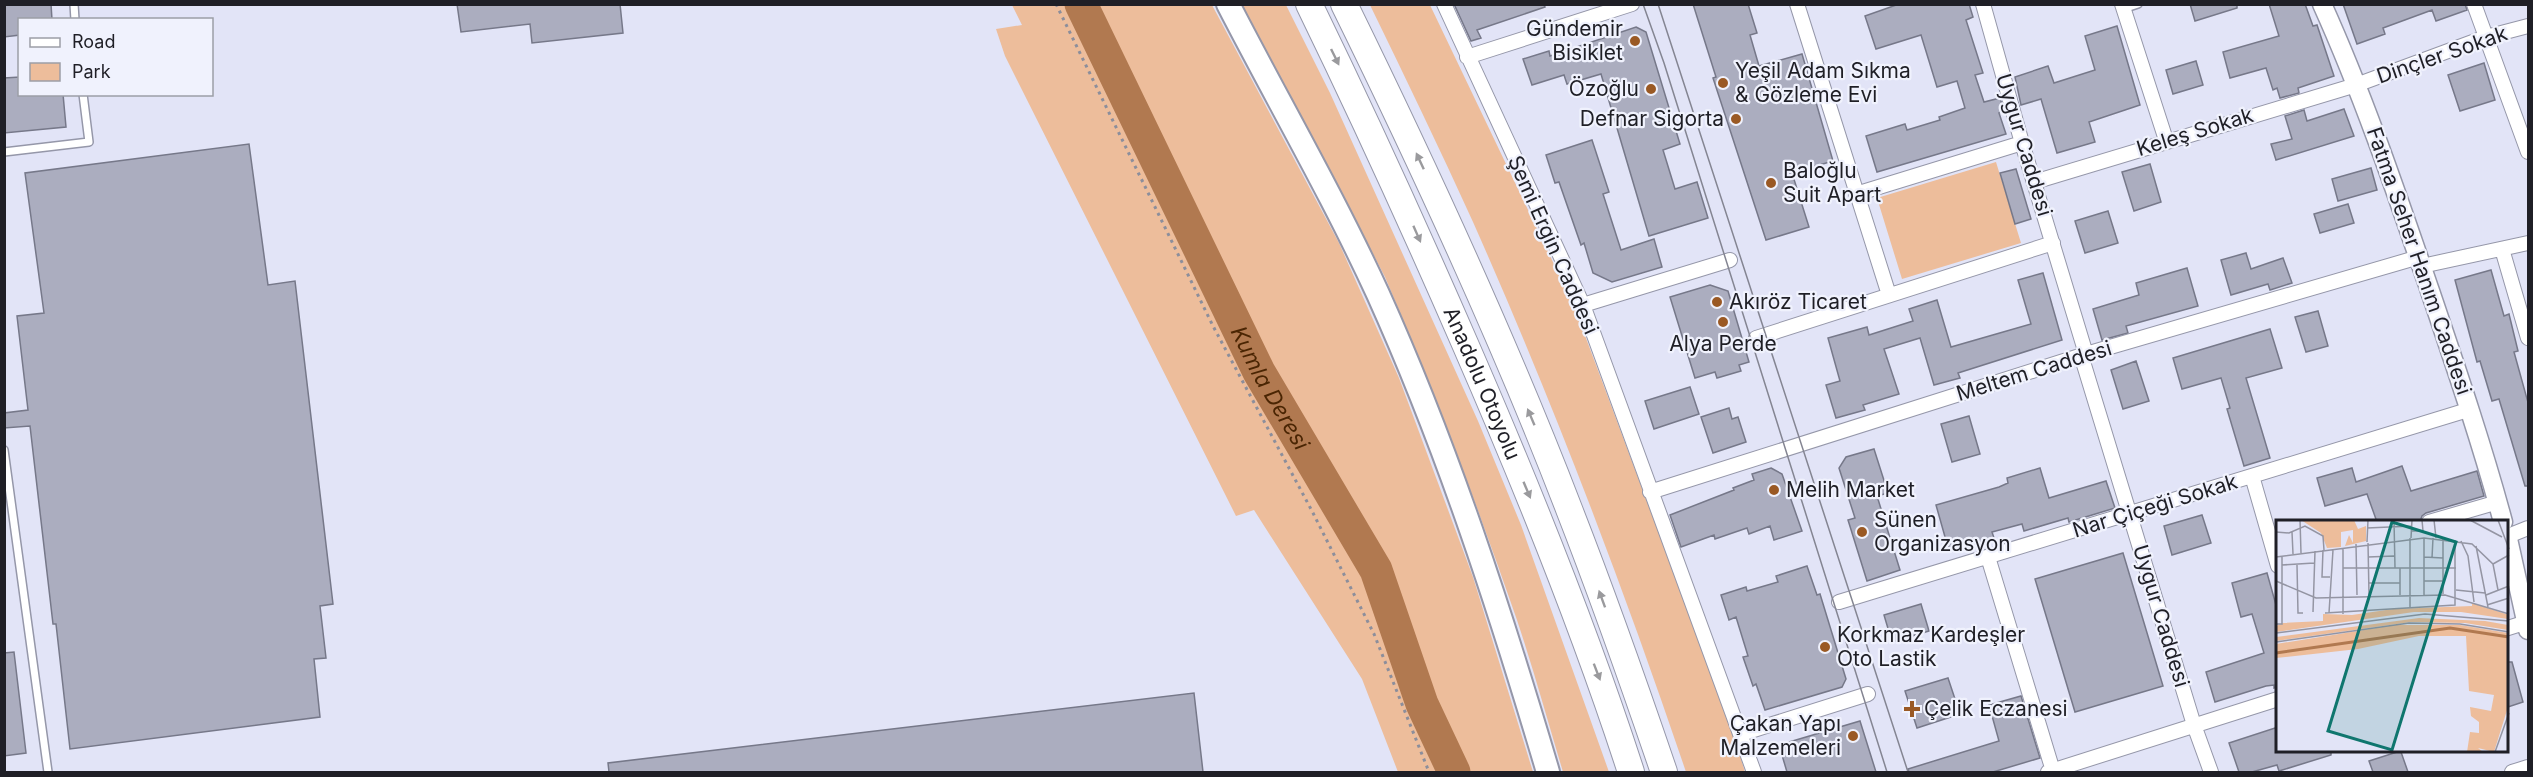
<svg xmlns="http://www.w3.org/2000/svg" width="2533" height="777" font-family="Inter,sans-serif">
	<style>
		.green { fill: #edbd9b }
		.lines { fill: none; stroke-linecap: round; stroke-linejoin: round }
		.river { stroke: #b17950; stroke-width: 33 }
		.building { fill: #abadbf; stroke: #767889; stroke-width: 1.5 }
		.service-casing { stroke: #9597a9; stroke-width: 10 }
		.minor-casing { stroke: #9597a9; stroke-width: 16 }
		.tertiary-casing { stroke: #9597a9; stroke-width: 21 }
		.primary-casing { stroke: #9597a9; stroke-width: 26 }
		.motorway-casing { stroke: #9597a9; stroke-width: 28 }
		.path { stroke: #8c8e9b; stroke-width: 3; stroke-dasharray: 3 4.5; stroke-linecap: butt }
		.service { stroke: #fff; stroke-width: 7 }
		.minor { stroke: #fff; stroke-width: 14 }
		.tertiary { stroke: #fff; stroke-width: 18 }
		.primary { stroke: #fff; stroke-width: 22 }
		.motorway { stroke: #fff; stroke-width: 26 }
		.tram { stroke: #848592; stroke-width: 1.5 }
		.oneway { fill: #9a9a9d }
		.poi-dot { fill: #9a5924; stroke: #f0f2fd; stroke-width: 2 }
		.labels { text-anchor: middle; stroke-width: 4.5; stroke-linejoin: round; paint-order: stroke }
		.poi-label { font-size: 21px; fill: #1f1f26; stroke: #f0f2fd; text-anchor: start }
		.street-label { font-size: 21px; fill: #1f1f26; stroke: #f0f2fd }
		.water-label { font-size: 22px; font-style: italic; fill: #4a2503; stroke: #f0f2fd }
		.inset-river { fill: none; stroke: #b17950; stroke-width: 3 }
		.inset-road { fill: none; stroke: #9495a3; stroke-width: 1.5 }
		.view { fill: #0f766e; fill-opacity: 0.15; stroke: #0f766e; stroke-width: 3 }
		.inset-edge { fill: none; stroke: #1f1f26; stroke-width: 3 }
	</style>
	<rect width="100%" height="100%" fill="#e2e4f7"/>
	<path class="green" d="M1012,5h200l127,238 60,135 74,199 60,195h-135l-36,-93 -108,-169 -18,6 -231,-460 -9,-27 26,-4z
		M1242,5h44l44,88 148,328 43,104 88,247h-46c-15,-50 -29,-101 -46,-152 -40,-116 -84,-231 -132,-343z
		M1370,5h60l144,301 160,429 11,37h-59c-63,-186 -133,-370 -213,-550 -33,-73 -68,-145 -103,-217z
		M1996,162l25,81 -119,36 -25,-81z"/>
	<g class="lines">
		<path class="river" id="s1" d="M1081,4l178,368 117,198 46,134 32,68"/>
	</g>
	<path class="building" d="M4,4h47l1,16h-32v15l-16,2z
		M457,4h163l3,29 -91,10 -2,-19 -69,8z
		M1454,4h90l1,3 -68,23 4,8 -10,3z
		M1693,4h55l9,29 -7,2 9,31 43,-12 31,107 -41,12 17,54 -43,13 -53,-162 3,-1z
		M1899,4h70l4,13 -7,3 17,53 -8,2 9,27 16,-4 4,13 -5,2 7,21 -129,38 -11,-36 39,-12 2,6 33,-10 -1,-3 26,-9 -8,-27 -20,6 -16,-52 -45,14 -11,-33z
		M2190,4h47v4l-42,13z
		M2269,4h36l8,22 4,-1 17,51 -36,12 1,5 -19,5 -3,-10 -4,2 -7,-22 -36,10 -7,-26 56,-16z
		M2343,4h122l2,6 -31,11 -4,-11 -49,18 2,6 -28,10z
		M2117,26l23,79 -51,17 6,20 -38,11 -16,-54 -20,6 -6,-28 33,-11 6,17 41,-13 -10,-34z
		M1636,27l10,5 34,112 -17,6 12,39 22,-7 11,36 -59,18 -48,-162 -34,10 -3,-9 -32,10 -9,-26 26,-8 1,5z
		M2196,61l7,24 -30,9 -7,-24z
		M2484,63l11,37 -35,11 -12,-36z
		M20,77v17h43l3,33 -62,6v-55z
		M2344,109l10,27 -78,24 -5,-16 21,-5 -7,-23 19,-6 3,11z
		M1592,140l17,52 -6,2 18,56 33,-11 8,28 -50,15 -19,-9 -9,-30 -3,2 -22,-63 -4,1 -9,-28z
		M249,144l19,141 27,-4 38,323 -13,2 6,52 -12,1 6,58 -250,32 -14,-125h-3l-23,-198 -26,2v-15l24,-3 -11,-94 27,-3 -19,-140z
		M2150,164l11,38 -27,9 -12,-39z
		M2371,168l6,22 -39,11 -6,-22z
		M2016,169l15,50 -16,5 -15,-51z
		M2348,204l6,19 -34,10 -6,-19z
		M2108,211l10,32 -33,10 -10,-32z
		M2246,253l5,16 32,-11 9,25 -22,7 -2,-6 -37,11 -10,-35z
		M2187,268l11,38 -72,20 2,7 -26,7 -9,-31 46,-14 -3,-12z
		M2491,270l13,46 5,-2 9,37 -4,1 15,54v80h-4l-26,-87 -7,2 -12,-40 -3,1 -22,-82z
		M2043,273l19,67 -104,33 2,5 -26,7 -14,-47 -36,11 15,45 -36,11 2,5 -29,8 -10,-33 14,-4 -12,-43 39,-11 2,8 44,-14 -4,-12 28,-9 14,47 80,-23 -13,-44z
		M1710,285l18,6 21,71 -10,3 2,6 -24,7 -2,-6 -20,6 -25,-81z
		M2318,311l10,35 -22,6 -11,-35z
		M2270,329l12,39 -36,10 24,80 -26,8 -17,-57 3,-1 -9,-30 -39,11 -9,-31z
		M2136,361l13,40 -26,8 -12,-39z
		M1690,387l9,27 -45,15 -9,-28z
		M1729,408l3,11 6,-2 8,25 -33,11 -12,-36z
		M1969,416l11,38 -28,8 -11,-38z
		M1874,449l14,44 -11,3 23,74 -33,11 -19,-61 7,-2 -16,-50 7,-11z
		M2402,466l9,25 66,-20 7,25 -58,17 -4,3 -2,6h-43l-10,-28 -42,12 -8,-28 35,-10 4,14z
		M1771,468l11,6 20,57 -28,9 -4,-14 -21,8 -2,-6 -32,11 -1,-4 -33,12 -11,-32 64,-25 -1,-2 21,-8 -2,-6z
		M2040,468l9,30 57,-17 9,27 -46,14 -1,-4 -44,13 -2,-7 -30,8 2,6 -45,13 -13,-46 63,-18 9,-4 -1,-5z
		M2202,515l9,28 -39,12 -8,-29z
		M2123,553l40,133 -88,26 -40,-133z
		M1807,566l10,29 3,-1 26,85 -4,8 -77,23 -9,-26 -3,2 -10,-29 5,-1 -12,-39 -7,3 -8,-25 25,-8 1,4 31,-9 -2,-6z
		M2267,573l11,39v75l-4,1v-3l-8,1 -51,16 -9,-30 58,-19 -12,-39 -11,3 -9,-34z
		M1921,604l8,27 -37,11 -8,-27z
		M14,652l12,101 -22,3v-103z
		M2508,662h4l11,40 -15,5z
		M1948,678l12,36 -43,14 -12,-37z
		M1194,693l9,79h-594l-1,-9z
		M2021,696l19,62 -47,14h-84l-1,-3 91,-28 -10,-36z
		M1860,721l16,51h-89l-8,-27z
		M2278,727v25h53v3l-52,16 -2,-6 -25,7h-13l-10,-29z
		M2397,752h4l7,20h-35l-4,-11z"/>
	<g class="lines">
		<g class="service-casing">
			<path id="service" d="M74,4l1,16
				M2123,9l15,-5
				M4,152l85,-10 -6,-48
				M4,450l44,322"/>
		</g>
		<g class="minor-casing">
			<path id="minor" d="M1444,4l139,301 171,467
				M1797,4l92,291
				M1983,4l39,139 64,211
				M2122,4l44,136
				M2474,4l54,148
				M1467,57l165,-53
				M2034,182l322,-97 130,-48 42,-11
				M1856,194l166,-51
				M2502,249l26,89
				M2422,266l106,-23
				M1583,305l147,-45
				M1756,338l297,-95
				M2081,355l113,370 17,47
				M2252,476l26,90
				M1650,492l436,-138 333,-97
				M2429,522l69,-20
				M2508,536l20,-8
				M1988,557l65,214
				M1839,602l632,-193
				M2508,628l19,-6
				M1741,734l127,-40
				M2048,772l230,-73
				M2512,772l16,-5"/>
		</g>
		<g class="tertiary-casing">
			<path id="tertiary" d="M2322,4c42,93 75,191 108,287 26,77 52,153 73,231
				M2508,539l20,91"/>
		</g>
		<g class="primary-casing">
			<path id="primary" d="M1228,4c50,97 105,192 150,290 70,155 122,316 170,478"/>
		</g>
		<g class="motorway-casing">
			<g id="motorway">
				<path id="s2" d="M1309,4c55,113 107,227 157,342 61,140 118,281 165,426"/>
				<path d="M1344,4c81,165 159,333 225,505 34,87 65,175 95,263"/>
			</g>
		</g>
		<path class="path" d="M1056,4l157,322 99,185 62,123 55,138"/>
		<use href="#service" class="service"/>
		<use href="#minor" class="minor"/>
		<use href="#tertiary" class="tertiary"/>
		<use href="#primary" class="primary"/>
		<use href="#motorway" class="motorway"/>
		<path class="tram" d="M1643,4l21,59 223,709
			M1658,4l250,768"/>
	</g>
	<defs><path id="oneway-solid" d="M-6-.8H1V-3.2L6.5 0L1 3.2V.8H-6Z" transform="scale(1.5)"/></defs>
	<g class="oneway">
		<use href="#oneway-solid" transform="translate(1335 57) rotate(64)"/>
		<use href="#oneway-solid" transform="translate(1420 161) rotate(-115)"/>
		<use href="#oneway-solid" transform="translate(1417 234) rotate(66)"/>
		<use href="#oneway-solid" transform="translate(1531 417) rotate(-113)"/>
		<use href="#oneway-solid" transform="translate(1527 490) rotate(67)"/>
		<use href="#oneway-solid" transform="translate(1602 599) rotate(-110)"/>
		<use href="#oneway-solid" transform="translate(1597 672) rotate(69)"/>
	</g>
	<g class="poi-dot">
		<circle cx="1635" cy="41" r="6"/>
		<circle cx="1723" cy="83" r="6"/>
		<circle cx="1651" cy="89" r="6"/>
		<circle cx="1736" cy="119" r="6"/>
		<circle cx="1771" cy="183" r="6"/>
		<circle cx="1717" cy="302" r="6"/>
		<circle cx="1723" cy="322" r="6"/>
		<circle cx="1774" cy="490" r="6"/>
		<circle cx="1862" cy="532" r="6"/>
		<circle cx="1825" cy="647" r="6"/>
		<path d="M1909 700h6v6h6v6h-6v6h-6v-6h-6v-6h6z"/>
		<circle cx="1853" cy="736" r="6"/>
	</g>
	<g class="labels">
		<g class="poi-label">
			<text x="1623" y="36" text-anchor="end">Gündemir<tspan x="1623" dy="24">Bisiklet</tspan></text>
			<text x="1735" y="78">Yeşil Adam Sıkma<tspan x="1735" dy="24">&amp; Gözleme Evi</tspan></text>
			<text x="1639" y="96" text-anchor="end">Özoğlu</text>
			<text x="1724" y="126" text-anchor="end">Defnar Sigorta</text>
			<text x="1783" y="178">Baloğlu<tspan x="1783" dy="24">Suit Apart</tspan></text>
			<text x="1729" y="309">Akıröz Ticaret</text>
			<text x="1723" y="351" text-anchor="middle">Alya Perde</text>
			<text x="1786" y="497">Melih Market</text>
			<text x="1874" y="527">Sünen<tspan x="1874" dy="24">Organizasyon</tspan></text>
			<text x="1837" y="642">Korkmaz Kardeşler<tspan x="1837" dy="24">Oto Lastik</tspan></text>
			<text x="1924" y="716">Çelik Eczanesi</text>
			<text x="1841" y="731" text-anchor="end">Çakan Yapı<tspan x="1841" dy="24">Malzemeleri</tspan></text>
		</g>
		<g class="street-label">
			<text transform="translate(2442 55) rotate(-19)" y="7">Dinçler Sokak</text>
			<text transform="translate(2195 132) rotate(-17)" y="7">Keleş Sokak</text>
			<text transform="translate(2024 145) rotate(73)" y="7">Uygur Caddesi</text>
			<text transform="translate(1553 245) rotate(66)" y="7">Şemi Ergin Caddesi</text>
			<text transform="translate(2419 261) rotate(71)" y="7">Fatma Seher Hanım Caddesi</text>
			<text transform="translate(2034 371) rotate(-17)" y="7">Meltem Caddesi</text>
			<text dy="7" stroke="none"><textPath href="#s2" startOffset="417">Anadolu Otoyolu</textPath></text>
			<text transform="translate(2155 506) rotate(-17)" y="7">Nar Çiçeği Sokak</text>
			<text transform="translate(2161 616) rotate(73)" y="7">Uygur Caddesi</text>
		</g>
		<g class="water-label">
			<text dy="8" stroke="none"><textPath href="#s1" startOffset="428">Kumla Deresi</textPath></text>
		</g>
	</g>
	<g transform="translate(2276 520)">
		<rect width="232" height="232" fill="#e2e4f7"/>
		<path d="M25,0h53l4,9 8,-3v15l-21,5 4,-11 4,8v-13l-12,2v15l-14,1 -6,-15zM196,83l37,12 -1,4 -47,-7h-47l-138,20v-6l7,-3 40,-2v-7l29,1 41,-6 79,-3zM143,98l66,3 23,4v5l-43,-7 -54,-1 -135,19v-4zM119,105h65l48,8v74l-14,45 -16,-4 5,4h-16l3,-20 9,1v-11l-8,-6 -1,-9 21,4 3,-16 -25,-4 -3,-55h-47l-61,13 -82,9v-14z" fill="#edbd9b"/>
		<path class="inset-river" d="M0,133l174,-25 59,9"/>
		<path class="inset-road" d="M24,0l1,33M118,0l1,48M158,0l2,18M194,0l32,17M222,0l11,29M91,8l45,-2M136,11h11l-1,-11M0,12l13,1 16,-7 18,10 1,14M16,12l1,22M135,18l1,-18M167,19v55M185,21l7,15 6,46M91,22l1,-22M92,23l1,52M80,24l1,51M200,26l12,61M47,30l-1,27h8M0,37l148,-19 48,6 21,20 16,-9M92,37l26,-1M148,37l19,1M156,38l1,-20M217,44l5,26M6,45l32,-2M21,45l1,48h5M67,48h67M124,48v27M134,48h46M0,61l40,17 129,-3 64,19M148,61h19M93,63h31M180,70l29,3M148,75v-57M210,75l23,-9M211,85l22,-7M134,87v-69M37,92l2,-61M49,93l130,-8v-65M53,93l4,-63M67,94v-66M0,104h6v-68M0,113l149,-19 84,7M0,122l133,-19 51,1 49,8M219,232l14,-39"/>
		<path class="view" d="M116,2l64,20 -64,208 -64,-19z"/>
		<rect width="232" height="232" class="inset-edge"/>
	</g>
	<rect width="2533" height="777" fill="none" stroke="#1f1f26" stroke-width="12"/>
	<rect x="18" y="18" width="195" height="78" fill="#f0f2fd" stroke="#9c9ea7" stroke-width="1.5"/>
	<rect x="30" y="38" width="30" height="9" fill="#ffffff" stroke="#9c9ea7" stroke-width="1.5"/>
	<text x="72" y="48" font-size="18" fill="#1f1f26">Road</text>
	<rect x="30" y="63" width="30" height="18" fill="#edbd9b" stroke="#9c9ea7" stroke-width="1.5"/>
	<text x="72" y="78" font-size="18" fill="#1f1f26">Park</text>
</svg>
